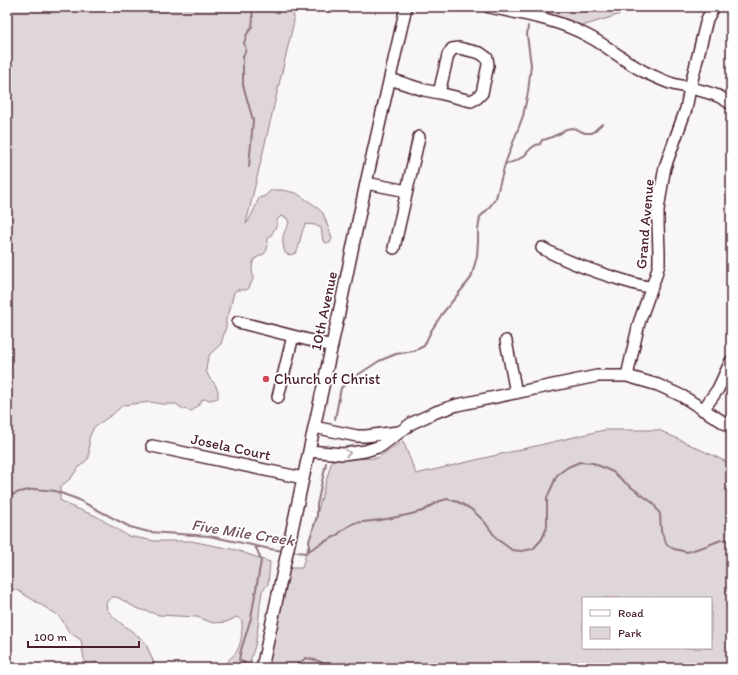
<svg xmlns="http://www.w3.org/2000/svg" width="738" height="675" font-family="Itim,sans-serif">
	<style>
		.green { fill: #ded6d9; stroke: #947a82; fill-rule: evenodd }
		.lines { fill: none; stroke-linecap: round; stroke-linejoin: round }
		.stream { stroke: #8f747b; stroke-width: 2 }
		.minor-casing { stroke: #4a1f2b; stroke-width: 14 }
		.minor { stroke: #fff; stroke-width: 11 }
		.oneway { stroke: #ae9aa0 }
		.poi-dot { fill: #d1495b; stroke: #fff; stroke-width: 1.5 }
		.labels { text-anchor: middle; stroke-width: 3.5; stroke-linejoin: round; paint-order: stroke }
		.street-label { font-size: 15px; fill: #4a1f2b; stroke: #fff }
		.poi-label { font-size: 15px; fill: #4a1f2b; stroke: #fff; text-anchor: start }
		.water-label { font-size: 16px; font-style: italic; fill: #72515a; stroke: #fff }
	</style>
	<rect width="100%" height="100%" fill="#f8f6f7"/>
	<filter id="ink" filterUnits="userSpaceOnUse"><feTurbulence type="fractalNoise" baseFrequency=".025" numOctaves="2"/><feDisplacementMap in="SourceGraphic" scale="8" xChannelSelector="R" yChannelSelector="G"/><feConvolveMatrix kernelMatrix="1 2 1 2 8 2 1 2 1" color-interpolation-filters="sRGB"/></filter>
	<g filter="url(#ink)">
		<path class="green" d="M7,7h286l1,14 -48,203c3,-2 11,-21 13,-26l6,-2 6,-6h11l14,3 17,11 10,9 9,25 -2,5h-4l-3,-2 -2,-13 -6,-3 -9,-1c-6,8 -5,20 -10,29l-6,2 -5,-2c-4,-15 -3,-17 4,-30l-2,-5 -6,-2 -4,4v5l-7,12 -2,1 -1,12 -3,4 -8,4 -3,4 -1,6 1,11 -4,9 -3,2h-9l-3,2 -5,21 -3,6v8l-5,17 -11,10 -3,8 -1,9 4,8 5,5 3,7v7l-8,2 -7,-1 -5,7 -6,5 -9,-2 -7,-5h-15l-10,-2 -28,3 -10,9 -19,13 -5,11v20l-10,9 -8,11 -11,9v13l10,6 26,10 32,20 27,5h36l45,9 34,12 -2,22 -6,7 -2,14 -2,22 -3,19 -3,9 -3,13h-21c-2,-11 6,-10 10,-19 4,-9 4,-18 4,-28l-5,-4 -11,5 -13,1 -16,-6 -38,-2 -23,-7 -19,-11h-6l-5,6 1,7 12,12 14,10 12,10 6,14 5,12h-50l-6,-5 -6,-1 -3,3h-4l-3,-6 -3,-19 -12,-8 -7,-12 -6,-6 -39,-24 -10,-2z
			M522,7h107l-11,8 -36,11z
			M604,430h55l72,34v204h-469l21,-100h19l30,-108 45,-2 26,-17 13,33zM583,598h128v50h-128z"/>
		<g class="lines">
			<path class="stream" d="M538,8l1,-1
				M505,164c6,-1 13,-4 19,-8 5,-5 8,-11 16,-12l2,-4 5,-1 14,-6 5,-4 7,-1 12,5h7l10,-9
				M249,167l4,-47 -10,-35v-29l3,-6 -2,-7 3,-9 5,-7 1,-10 -2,-10
				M335,419l6,-31 9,-8 29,-19 17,-7 18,-3 10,-5 7,-15 11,-17 29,-36 6,-22 1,-15v-11l2,-13 8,-8 8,-11 9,-34 18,-48 5,-24 3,-27 -4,-30 1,-9
				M7,497l12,-5 16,-3 20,2 22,8 53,28 19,5 60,4 61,13 14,2
				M291,551l14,2 15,-9 16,-8 8,-7 10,-6 27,-3 26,-5 16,-4 14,-9 10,-3 11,3 13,7 13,12 13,18 15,11 9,1 12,-2 9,-10 5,-12v-29l10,-23 11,-8 12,-5 13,1 20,9 15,13 25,18 7,11 1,17 6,14 7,4 13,3 19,-6 15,-6h10
				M309,551v-10l8,-24v-12l9,-42
				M245,663l-6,-3 2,-10 10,-32 10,-57 -3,-9 -3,-6
				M292,668l14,-10c9,2 17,3 22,10"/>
			<g class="minor-casing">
				<path id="minor" d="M489,7c34,7 69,12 99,29 22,11 40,29 63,39 7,3 15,7 22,9 15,4 31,6 45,12 4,2 9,5 13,8
					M459,48l21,5 7,5 1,7 -6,28 -5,5 -6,3 -32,-8 9,-38 4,-6z
					M390,79l34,11 15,3
					M366,183l41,8
					M394,248l25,-111
					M542,248c25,14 53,24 80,32 10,3 20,7 30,7
					M238,322l94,24
					M506,341l10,52
					M627,376l12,-53 17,-48 3,-11v-12l-1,-28v-14l5,-32 2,-11 21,-58 4,-21 17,-69 7,-12
					M278,397l15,-61
					M703,410l15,-21 13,-28
					M314,427l43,9h9l32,-4
					M152,446l151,32
					M309,451l34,3 22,-3 16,-5 31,-23 24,-11 21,-7 140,-29h30l31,9 24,11 49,31
					M262,668l78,-360 26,-125 40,-176"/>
			</g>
			<use href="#minor" class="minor"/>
		</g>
		<defs><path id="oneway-chevron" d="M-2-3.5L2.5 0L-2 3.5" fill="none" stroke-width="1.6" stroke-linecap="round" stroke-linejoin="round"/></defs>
		<use class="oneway" href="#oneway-chevron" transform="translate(348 453) rotate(-4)"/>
	</g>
	<circle class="poi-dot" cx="266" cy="379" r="4"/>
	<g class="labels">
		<g class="street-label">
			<text transform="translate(645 224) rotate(-85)" y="5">Grand Avenue</text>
			<text transform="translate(324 311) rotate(-78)" y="5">10th Avenue</text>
			<text transform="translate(231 447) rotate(12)" y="5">Josela Court</text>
		</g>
		<g class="poi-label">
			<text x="274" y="384">Church of Christ</text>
		</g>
		<g class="water-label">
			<text transform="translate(243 532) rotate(9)" y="6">Five Mile Creek</text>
		</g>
	</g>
	<rect width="738" height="675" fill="none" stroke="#fff" stroke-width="24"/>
	<rect x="12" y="12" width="714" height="651" fill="none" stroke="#4a1f2b" stroke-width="1.5" filter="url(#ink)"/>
	<rect x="582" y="597" width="130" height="52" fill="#ffffff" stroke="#b7a5aa"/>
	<rect x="590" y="610" width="20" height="6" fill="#ffffff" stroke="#b7a5aa"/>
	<text x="618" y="617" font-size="12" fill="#4a1f2b">Road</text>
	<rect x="590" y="627" width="20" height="12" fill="#ded6d9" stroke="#b7a5aa"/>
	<text x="618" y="637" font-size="12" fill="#4a1f2b">Park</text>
	<path d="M28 641v6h111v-6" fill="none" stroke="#4a1f2b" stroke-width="2"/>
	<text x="34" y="641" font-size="12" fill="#4a1f2b" stroke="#ffffff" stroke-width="3" paint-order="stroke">100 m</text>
</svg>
